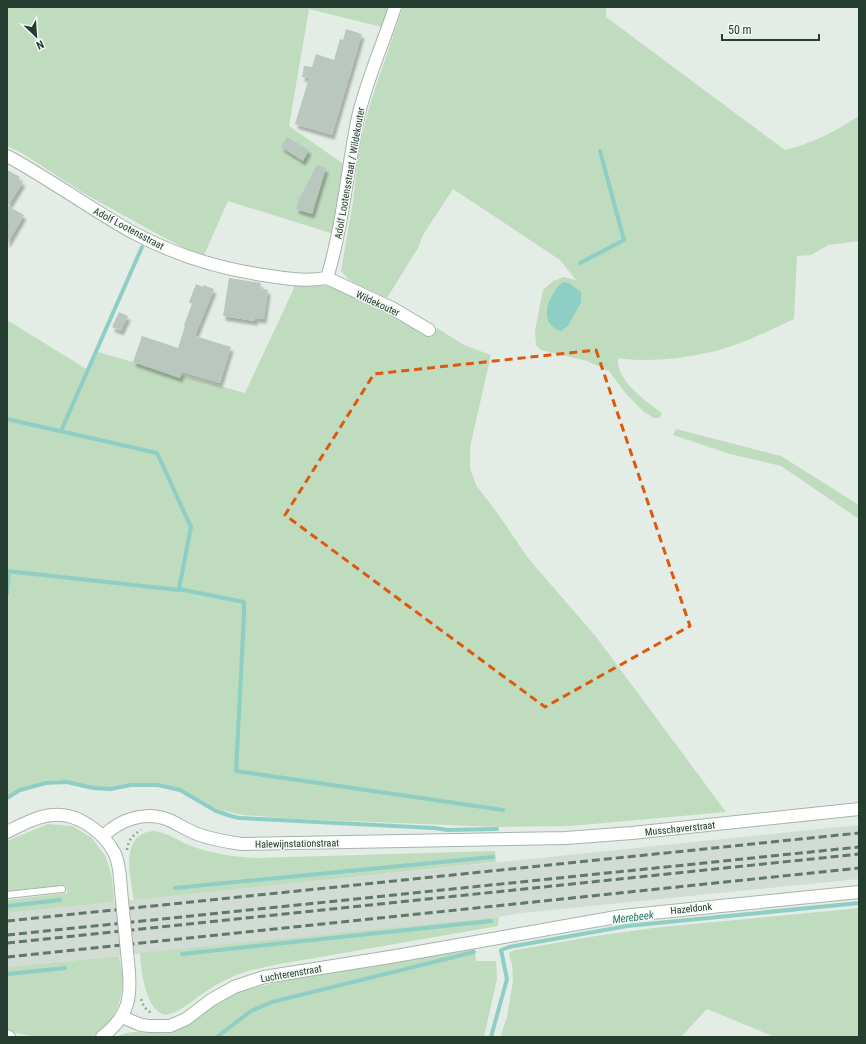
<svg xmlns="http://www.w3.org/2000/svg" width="866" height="1044" font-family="'Roboto Condensed',sans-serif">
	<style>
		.built { fill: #d2dcd4 }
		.green { fill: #bfdcbe }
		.water { fill: #8fcec5 }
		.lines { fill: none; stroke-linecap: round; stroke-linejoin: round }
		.stream { stroke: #8fcec5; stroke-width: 4 }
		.building { fill: #b9c7be; filter: url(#shadow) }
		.service-casing { stroke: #a7b4ab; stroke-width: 8 }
		.minor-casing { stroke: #a7b4ab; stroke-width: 14 }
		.tertiary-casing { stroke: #a7b4ab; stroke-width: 14 }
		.path { stroke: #86ae96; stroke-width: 2.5; stroke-dasharray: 2 3; stroke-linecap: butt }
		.service { stroke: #fff; stroke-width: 6 }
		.minor { stroke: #fff; stroke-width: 12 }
		.tertiary { stroke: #fff; stroke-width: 12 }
		.rail { stroke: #5f786a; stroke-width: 3; stroke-dasharray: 8 4; stroke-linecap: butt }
		.tertiary-bridge-casing { stroke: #a7b4ab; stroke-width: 14; stroke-linecap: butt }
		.tertiary-bridge { stroke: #fff; stroke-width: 12 }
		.marked { fill: none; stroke: #de580e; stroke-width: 3; stroke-dasharray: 8 5; stroke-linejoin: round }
		.labels { text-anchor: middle; stroke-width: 3; stroke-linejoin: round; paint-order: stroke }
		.street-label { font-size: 10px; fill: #243d2f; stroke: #f4f9f5 }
		.water-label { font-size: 11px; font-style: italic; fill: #21766b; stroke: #f4f9f5 }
	</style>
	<defs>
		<filter id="shadow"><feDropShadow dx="2.5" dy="4.5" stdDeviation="1" flood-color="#0004"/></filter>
	</defs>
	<rect width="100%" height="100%" fill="#e4ece6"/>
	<path class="built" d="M859,825v54l-337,34 -23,4 -492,50v-54z"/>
	<path class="green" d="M7,7h381l-6,20 -73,-18 -20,117 56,39 -11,69 -106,-33 -24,54 -15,-5 -26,-13 -78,-43 -63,-41 -15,-7z
		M403,7h203v10l179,133c26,-6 51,-19 74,-34v125l-31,4 -17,10 -14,1 -3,63c-25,12 -52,25 -78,32 -31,7 -66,12 -98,7 0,4 0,9 2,13 7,17 27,31 42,42l-2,5h-6l-10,-6 -17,-17 -18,-24 -22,-10 -46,-11 -5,-5 -1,-14 8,-41 10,-9 11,-4 12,3 -16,-20 -107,-71 -30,46 -5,13 -31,50 -38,-18 -8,-9 12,-70 6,-52 7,-31 9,-29z
		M295,286h33l14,4 40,19 50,29 5,-10 27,17 27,10 -21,92v21l6,17 22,29 30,44 69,80 129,174 -155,14 -73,1 -199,-8 -56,-4 -23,-5 -22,-9 -14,-9 -18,-4 -21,-3 -47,5 -17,-6 -24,-4 -22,4 -28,13v-477l81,50 9,-18 148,41z
		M676,429l105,27 78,49v14l-78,-53 -51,-12 -57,-19z
		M48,824l24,2 20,12 14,19 6,20 2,25 -107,11v-13l60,-7 -1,-8 -59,6v-50z
		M154,831c15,2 26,11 40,16 20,7 41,10 62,11l239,-7 1,11 -362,38c-3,-20 -13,-57 10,-67 3,-1 7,-2 10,-2z
		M859,908v129h-84l-68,-28 -26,28h-181l7,-20 6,-36 -1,-17 -3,-9 1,-3 5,-2 81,-14 57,-8z
		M499,917l-1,9 -224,39c-10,3 -22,4 -32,8 -15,5 -30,14 -43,23 -8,6 -27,22 -37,18 -17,-7 -21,-45 -22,-61z
		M474,947l2,14h20l1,18 -13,58h-367c18,-11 40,1 59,-6 21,-8 35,-26 54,-35 15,-7 32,-10 47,-14z
		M119,956l4,21 -2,19 -4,13 -9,16 -15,11 -3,1h-54l-29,-6v-64z"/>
	<path class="water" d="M563,282l6,1 12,9v10l-13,24 -7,5c-25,-7 -12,-38 2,-49z"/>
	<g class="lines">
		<path class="stream" d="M580,263l44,-23 -24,-89
			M7,419l150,34 34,74 -12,62 65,13v13l-8,156 267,39
			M61,431l81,-184
			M7,571l172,19
			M7,593l2,-22
			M7,798l13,-8 26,-7 21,-1 26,6 18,1 20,-4h27l22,5 36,21 15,5 8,2 195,10 14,2 49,-1
			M175,888l318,-31
			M7,906l53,-6
			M182,954l309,-33
			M7,974l58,-6
			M217,1037l34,-26 21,-9 202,-50
			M491,1037l16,-58 -6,-29 8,-3 118,-21 232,-23"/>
	</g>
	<path class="building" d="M346,29l16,5 -30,101 -37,-11 14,-46 -7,-1 2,-11 8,1 4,-13 18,6 6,-21 3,1z
		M287,137l22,13 -6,11 -22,-14z
		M317,165l9,3 -14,46 -16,-5 3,-10z
		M7,170l13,7 -2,2 5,3 -15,24 16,9 -17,29z
		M229,278l32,5 -1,5 8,2 -4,29 -9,-1v3l-32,-5z
		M196,284l7,3v-2l11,4 -19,47 36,11 -11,36 -38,-11 -2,6 -47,-16 9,-26 36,12 7,-22 -1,-1 8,-21 -3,-2z
		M119,312l9,4 -7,15 -9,-4z"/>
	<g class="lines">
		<g class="service-casing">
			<path id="service" d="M7,895l55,-6"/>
		</g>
		<g class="minor-casing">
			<path id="minor" d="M7,156c43,23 82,52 125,76 39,21 81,35 125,42 25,4 45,8 70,4 16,-53 20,-107 31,-161 9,-38 25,-73 37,-110
				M327,278l65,30 37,22
				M103,836c17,-16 42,-26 66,-16 9,4 18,10 28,14 14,5 30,8 45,10l324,-6 66,-5 227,-24
				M122,1017l19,8 9,1h20l16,-7 25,-19 23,-13 30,-10 126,-20 232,-41 237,-24"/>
		</g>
		<g class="tertiary-casing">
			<path id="tertiary" d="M7,832c14,-7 30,-16 46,-17 25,-2 51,17 62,39 5,11 5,24 6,36
				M7,1036l2,1
				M102,1037c28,-22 30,-41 26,-75"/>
		</g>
		<path class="path" d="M127,850c1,-10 6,-15 14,-20
			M141,999l3,8 8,7"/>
		<use href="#service" class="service"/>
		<use href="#minor" class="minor"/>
		<use href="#tertiary" class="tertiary"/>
		<path class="rail" d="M7,921l852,-88
			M7,935l852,-88
			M7,943l852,-89
			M7,957l852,-89"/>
		<g class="tertiary-bridge-casing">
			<path id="tertiary-bridge" d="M121,890l7,72"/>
		</g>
		<use href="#tertiary-bridge" class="tertiary-bridge"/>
	</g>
	<path class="marked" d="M596,350l94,276 -145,81 -260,-192 89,-141z"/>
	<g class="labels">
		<g class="street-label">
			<text transform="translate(349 173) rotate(-80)" y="4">Adolf Lootensstraat / Wildekouter</text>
			<text transform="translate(129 228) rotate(28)" y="4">Adolf Lootensstraat</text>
			<text transform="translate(378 303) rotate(25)" y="4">Wildekouter</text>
			<text transform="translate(680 828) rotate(-6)" y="4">Musschaverstraat</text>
			<text transform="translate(297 843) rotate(-1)" y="4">Halewijnstationstraat</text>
			<text transform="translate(691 908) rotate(-6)" y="4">Hazeldonk</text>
			<text transform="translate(291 973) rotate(-10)" y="4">Luchterenstraat</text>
		</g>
		<g class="water-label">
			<text transform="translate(633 917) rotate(-7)" y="4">Merebeek</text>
		</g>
	</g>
	<rect width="866" height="1044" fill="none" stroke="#243d2f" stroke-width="16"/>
	<g transform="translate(36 36) rotate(155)" stroke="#f4f9f5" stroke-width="3" paint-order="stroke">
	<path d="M0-3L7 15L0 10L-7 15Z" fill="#243d2f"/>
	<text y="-6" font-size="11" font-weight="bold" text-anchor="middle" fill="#243d2f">N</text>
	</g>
	<path d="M722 34v6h97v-6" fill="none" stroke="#243d2f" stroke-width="2"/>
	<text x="728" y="34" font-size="12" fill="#243d2f" stroke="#f4f9f5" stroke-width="3" paint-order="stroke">50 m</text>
</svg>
